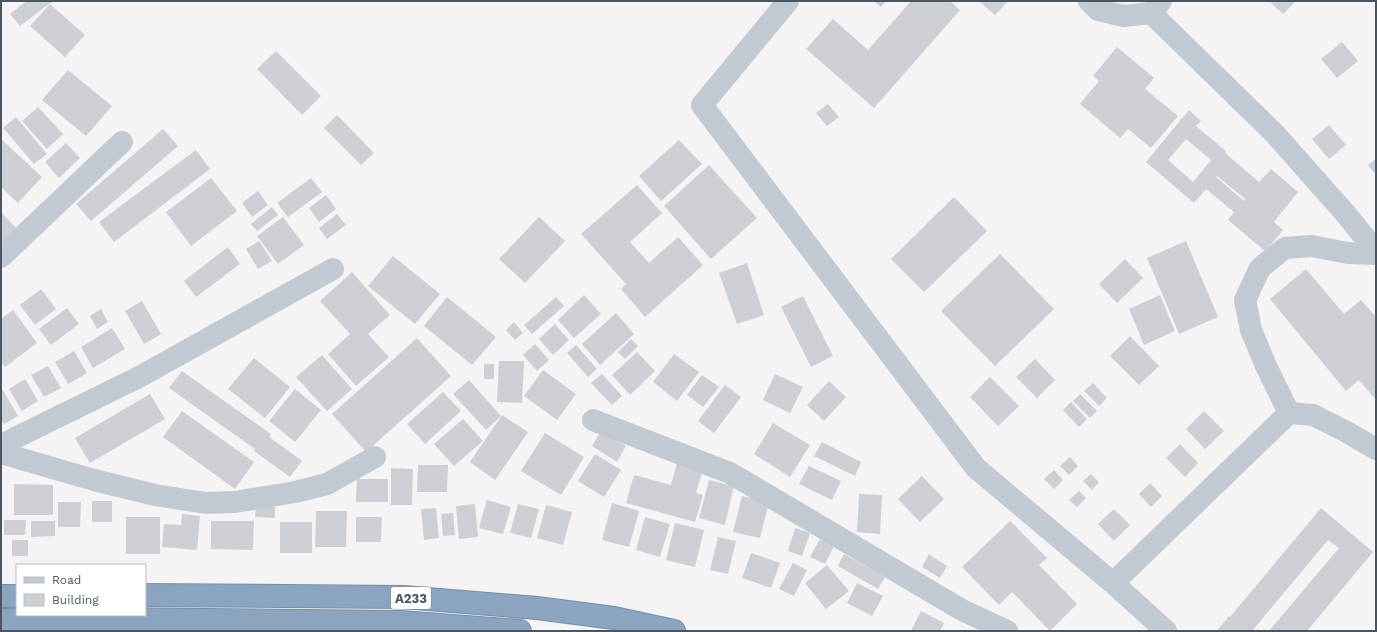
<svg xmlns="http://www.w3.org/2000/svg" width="1377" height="632" font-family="'Work Sans',sans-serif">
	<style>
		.building { fill: #cdcfd5; fill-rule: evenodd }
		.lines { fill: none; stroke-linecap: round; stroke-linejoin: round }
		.highway-casing { stroke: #7690ad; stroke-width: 24 }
		.minor { stroke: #c1cad2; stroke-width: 22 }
		.highway { stroke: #8ba5c1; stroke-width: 22 }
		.labels { text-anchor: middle; stroke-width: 3; stroke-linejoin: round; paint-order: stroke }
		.shield { fill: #fff; stroke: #808990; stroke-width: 1 }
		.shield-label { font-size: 13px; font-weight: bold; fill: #4a5661 }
	</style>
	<rect width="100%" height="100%" fill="#f5f3f3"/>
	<path class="building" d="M27,1h26l-33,25 -10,-12z
		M874,1h12l-5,6z
		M911,1h39l10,9 -86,98 -68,-59 27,-30 35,31z
		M979,1h29l-13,14z
		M1273,1h23l-13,13 -12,-11z
		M50,4l35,31 -20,22 -35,-31z
		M1342,42l16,19 -21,17 -16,-19z
		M1117,47l37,31 -9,11 33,27 -27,32 -23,-19 -8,9 -40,-34 19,-23 -6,-5z
		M276,51l45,45 -19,19 -45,-46z
		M68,70l44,36 -26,30 -44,-36z
		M828,104l11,13 -12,9 -11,-13z
		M38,107l25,27 -16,15 -25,-28z
		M1189,110l12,11 -5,5 30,25 -1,2 34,29 12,-13 27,23 -24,30 9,8 -18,21 -37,-31 6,-8 -28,-23 -12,14 -48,-41zM1186,139l25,21 -18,22 -25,-22zM1217,176l28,23 -1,2 -28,-24z
		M337,115l37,38 -13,12 -37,-37z
		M16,117l31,37 -13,10 -31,-36z
		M1329,125l17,20 -17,14 -17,-20z
		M163,129l15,17 -87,75 -15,-17z
		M2,140l40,37 -24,26 -17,-16z
		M679,140l23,24 -41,37 -22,-25z
		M66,143l14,15 -21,20 -14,-16z
		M196,150l14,19 -96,73 -15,-20z
		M1376,159v16l-8,-10z
		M709,165l48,53 -46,41 -47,-53z
		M211,178l26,33 -46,35 -25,-34z
		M311,178l11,14 -34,25 -11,-14z
		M637,185l25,28 -32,29 19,21 29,-26 25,28 -58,52 -24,-28 5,-5 -45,-50z
		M258,191l10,14 -16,12 -10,-14z
		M326,195l10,14 -17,13 -10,-14z
		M954,197l33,34 -63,61 -33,-33z
		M272,207l6,8 -21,16 -6,-7z
		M1,212l15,16 -15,14z
		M337,214l9,11 -19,14 -8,-11z
		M283,217l21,28 -26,19 -21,-28z
		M539,217l26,24 -40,42 -26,-24z
		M259,241l13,20 -14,8 -12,-20z
		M1186,241l32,76 -39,17 -32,-76z
		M228,247l12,17 -44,33 -12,-16z
		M1000,254l54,55 -59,57 -54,-55z
		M393,256l47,38 -25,30 -47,-38z
		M1125,259l18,19 -26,25 -18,-19z
		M747,263l17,52 -27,9 -18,-51z
		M1306,269l38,45 17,-14 15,17v83l-17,-20 -13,11 -76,-92z
		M352,272l38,43 -22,19 21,23 -33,29 -28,-32 22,-20 -30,-33z
		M41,289l15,20 -21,16 -15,-20z
		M584,295l17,19 -27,24 -16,-18z
		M1160,295l15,36 -31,14 -15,-36z
		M803,296l30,60 -22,11 -30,-60z
		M447,297l49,40 -24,28 -48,-39z
		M556,297l8,9 -32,28 -8,-9z
		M142,301l19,33 -17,10 -19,-33z
		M67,308l12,16 -28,21 -12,-16z
		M101,309l7,13 -11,7 -7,-13z
		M13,310l24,33 -32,24 -4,-5v-43z
		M616,313l18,21 -34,31 -18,-21z
		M514,322l9,11 -8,7 -9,-10z
		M555,324l14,16 -16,15 -14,-16z
		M112,328l13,21 -32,19 -12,-21z
		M1130,336l29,30 -20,19 -29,-29z
		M417,338l34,38 -85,76 -34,-38z
		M631,339l7,7 -13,13 -7,-7z
		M535,344l14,16 -12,11 -14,-16z
		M576,345l21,24 -9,8 -21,-24z
		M74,351l13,22 -19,11 -13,-22z
		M637,352l18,19 -25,24 -18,-20z
		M674,354l25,18 -22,29 -24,-19z
		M322,355l30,34 -25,22 -31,-34z
		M254,358l36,29 -25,31 -37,-29z
		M1035,359l20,21 -18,18 -21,-21z
		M499,361h25l-2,42 -25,-1z
		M484,364h10v15h-10z
		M48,366l13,22 -17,9 -13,-22z
		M543,370l33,24 -19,26 -33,-24z
		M182,371l89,63 -2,3 33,24 -12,16 -36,-26 1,-2 -86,-61z
		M602,374l20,22 -10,9 -21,-22z
		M775,374l28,13 -13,26 -27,-13z
		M702,375l17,12 -16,20 -16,-12z
		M990,377l29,29 -21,20 -28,-29z
		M25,379l13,22 -16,10 -13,-22z
		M469,380l32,36 -15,14 -33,-36z
		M829,381l17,16 -22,24 -17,-16z
		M1093,383l14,15 -8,8 -15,-15z
		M725,385l16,12 -27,36 -16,-12z
		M1,387l17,29 -14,8 -3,-5z
		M295,389l26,21 -26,32 -26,-21z
		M443,392l18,19 -36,33 -18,-20z
		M150,394l15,25 -75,44 -15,-25z
		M1080,394l17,17 -7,7 -17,-17z
		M1071,402l16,17 -8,8 -16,-17z
		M182,411l72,51 -19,27 -72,-52z
		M1204,411l20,20 -19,18 -19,-20z
		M502,415l26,17 -33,48 -25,-18z
		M463,419l20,22 -29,25 -20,-22z
		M773,423l37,22 -20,32 -36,-23z
		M601,431l25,15 -9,16 -25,-16z
		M545,433l39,24 -23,38 -40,-24z
		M822,442l39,20 -6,14 -41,-20z
		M1180,444l18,19 -13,14 -19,-19z
		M595,454l26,16 -17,27 -26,-16z
		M1070,457l8,9 -9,9 -9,-9z
		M677,463l26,7 -7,23 7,2 -8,27 -69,-19 8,-28 37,10z
		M418,465h30l-1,27h-30z
		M809,466l32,15 -9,19 -33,-16z
		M391,468l22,1 -1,36h-21z
		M1054,470l9,10 -9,9 -10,-10z
		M1091,474l8,8 -7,8 -9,-9z
		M922,476l22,23 -24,23 -22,-23z
		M357,479h31v23h-32z
		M709,480l25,6 -9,39 -26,-7z
		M1150,483l12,13 -11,11 -12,-13z
		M14,484l39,1v30h-39z
		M1079,491l7,7 -9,9 -8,-7z
		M859,494l23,1 -2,39 -23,-2z
		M742,496l27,6 -9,36 -27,-6z
		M487,500l24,7 -8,27 -24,-6z
		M92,501h20v21h-20z
		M58,502h23l-1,25h-22z
		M612,503l27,8 -10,36 -27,-7z
		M475,504l3,33 -19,2 -3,-33z
		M518,504l21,5 -8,29 -21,-5z
		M546,505l26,7 -9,33 -26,-7z
		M256,507h19v11l-20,-1z
		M436,508l3,30 -15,2 -3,-31z
		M1321,508l52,44 -66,79h-38l70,-83 -11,-8 -76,91h-35l12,-15 1,1z
		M1114,509l16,16 -16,16 -16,-17z
		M316,511h31l-1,36h-31z
		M453,513l2,22 -12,1 -2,-22z
		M182,514l18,2 -3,34 -35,-3 2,-23 17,1z
		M126,517h34v37h-34z
		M356,517h26l-1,25h-25z
		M645,517l25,7 -10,33 -24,-7z
		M4,520h22l-1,15h-21z
		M31,521h24v15l-24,1z
		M211,521h43l-1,29 -42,-1z
		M1010,521l37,37 -8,7 38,39 -27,27 -38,-39 -13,13 -37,-38z
		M280,522h32v31h-32z
		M675,523l29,7 -9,37 -29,-7z
		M795,528l15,5 -8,23 -14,-5z
		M718,537l18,4 -8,33 -18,-4z
		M820,539l14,7 -9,18 -15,-7z
		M12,540h16v16h-16z
		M751,553l29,10 -9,25 -29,-10z
		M844,554l41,23 -7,12 -40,-23z
		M929,554l18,12 -7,12 -18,-11z
		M793,563l14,7 -13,26 -15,-7z
		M827,565l22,26 -23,18 -21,-26z
		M857,583l26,13 -11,20 -25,-13z
		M921,611l23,12 -4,8h-29z"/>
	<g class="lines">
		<g class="highway-casing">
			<path id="highway" d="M145,595l258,2 134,11 77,10 60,13
				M1,596h16
				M1,620l103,-1 296,3 120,9"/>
		</g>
		<path class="minor" d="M788,1l-86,104 274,363 137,115 53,48
			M1089,1l9,9 26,6 27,-3 10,-12
			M1151,13l124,121 70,79 31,38
			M1,257l121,-115
			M1289,413l-23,-47 -15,-36 -6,-30 15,-32 25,-20 26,-2 37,7 28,1
			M593,420l137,53 232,137 45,21
			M1,445l140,-69 192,-107
			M1,453l93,27 61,15 51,8 29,-1 60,-10 32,-8 48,-27
			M1113,583l176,-170 24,2 32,16 31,18"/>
		<use href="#highway" class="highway"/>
	</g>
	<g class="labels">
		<rect class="shield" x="391" y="587" width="40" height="22" rx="3"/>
		<g class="shield-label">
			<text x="411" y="603">A233</text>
		</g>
	</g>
	<rect width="1377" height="632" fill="none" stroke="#4a5661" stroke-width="4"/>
	<rect x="16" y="564" width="130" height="52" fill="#ffffff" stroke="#b7bbc0"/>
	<rect x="24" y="577" width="20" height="6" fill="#c1cad2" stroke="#b7bbc0"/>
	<text x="52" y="584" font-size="12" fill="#4a5661">Road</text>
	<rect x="24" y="594" width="20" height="12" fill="#cdcfd5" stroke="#b7bbc0"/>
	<text x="52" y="604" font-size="12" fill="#4a5661">Building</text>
</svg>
